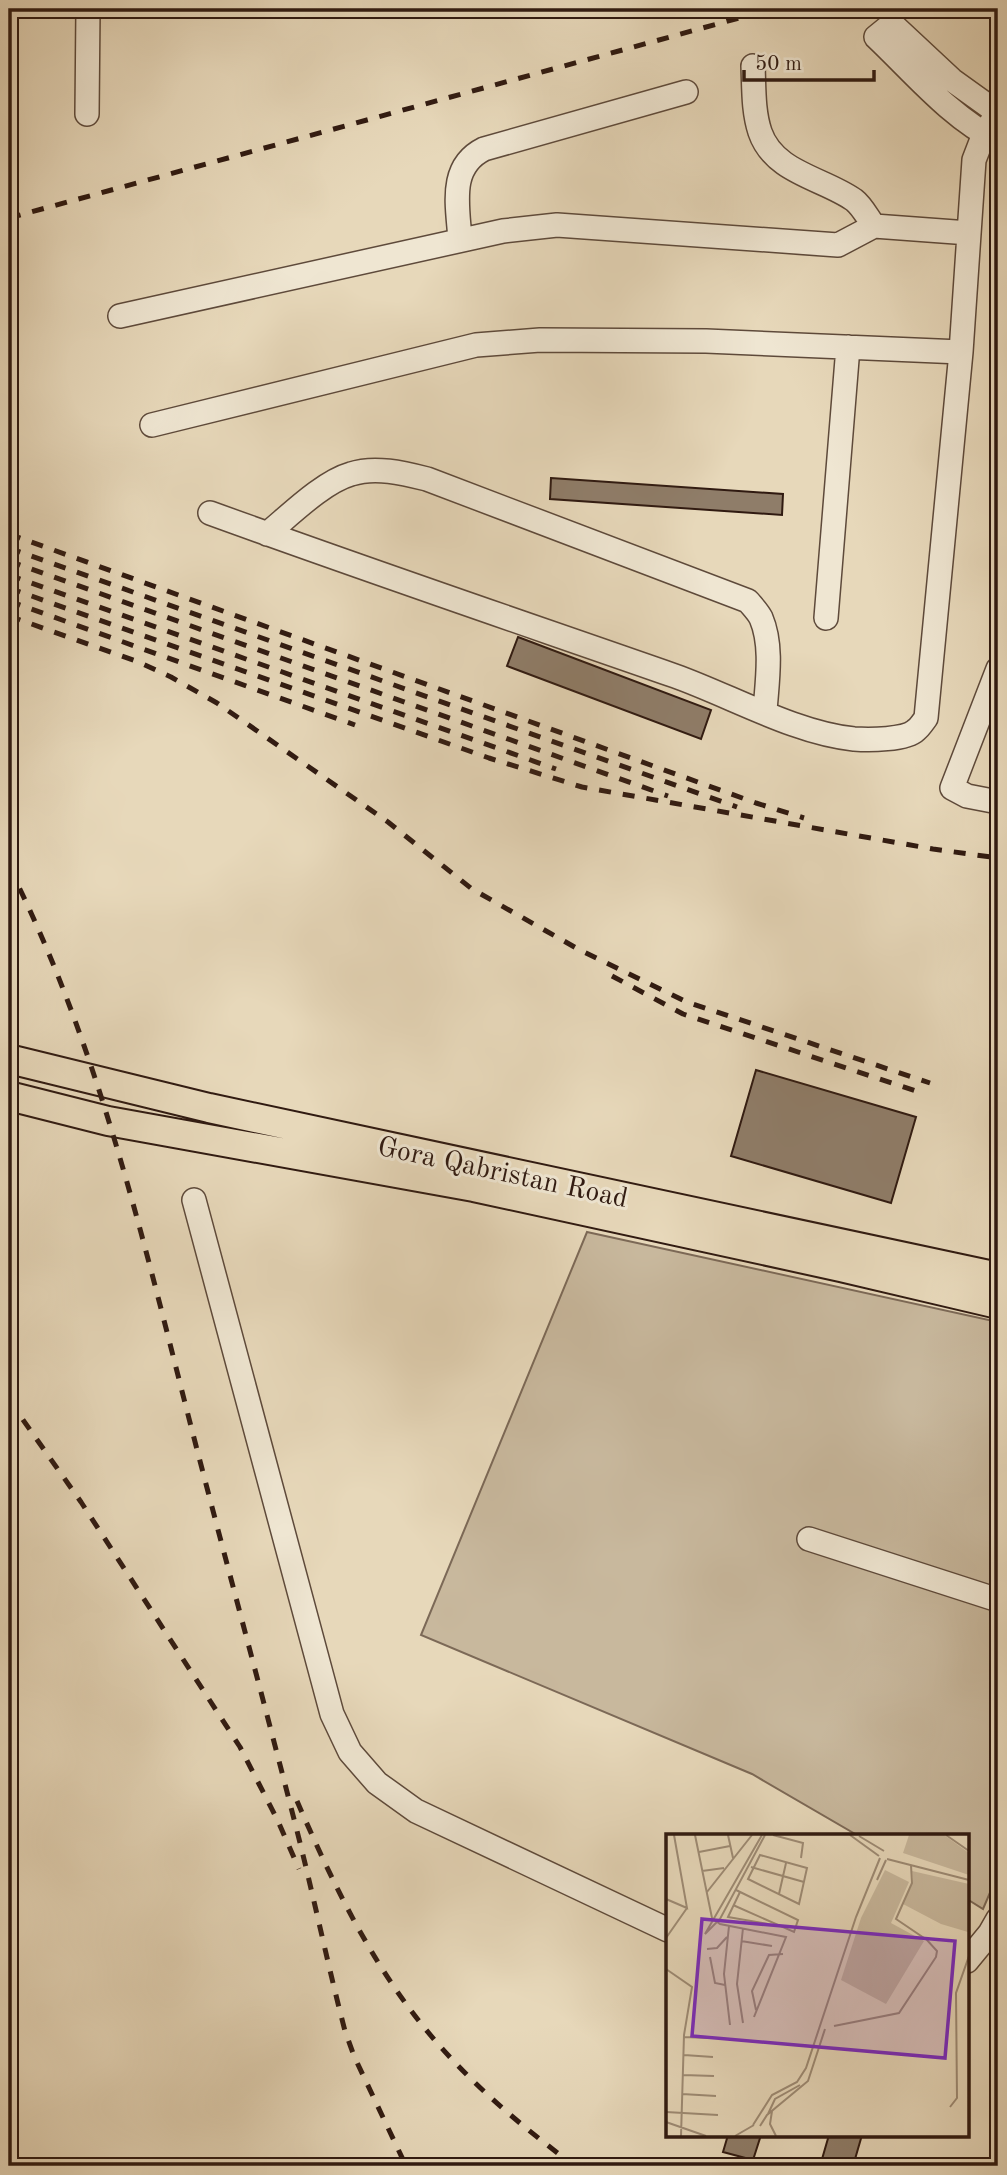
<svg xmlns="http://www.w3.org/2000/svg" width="1007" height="2175" font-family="'Old Standard TT',serif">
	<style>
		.green { fill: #c8b89d; stroke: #7c6957; stroke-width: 2 }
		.building { fill: #8f7d69; stroke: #301a11; stroke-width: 2 }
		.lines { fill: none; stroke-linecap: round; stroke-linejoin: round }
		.minor-casing { stroke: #5e4a3b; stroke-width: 26 }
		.major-casing { stroke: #301a11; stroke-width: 32 }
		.minor { stroke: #efe6d2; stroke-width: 23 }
		.major { stroke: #e7d8ba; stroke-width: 28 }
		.rail { stroke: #301a11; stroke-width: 5; stroke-dasharray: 12 12; stroke-linecap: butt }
		.labels { text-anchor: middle; stroke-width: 6; stroke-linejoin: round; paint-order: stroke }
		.street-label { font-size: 28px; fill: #301a11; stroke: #efe6d2 }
		.inset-road { fill: none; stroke: #9e8c76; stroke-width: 2 }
		.view { fill: #7b2cbf; fill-opacity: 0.15; stroke: #7b2cbf; stroke-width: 3.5 }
		.inset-edge { fill: none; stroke: #301a11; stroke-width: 3.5 }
	</style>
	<rect width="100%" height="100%" fill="#e7d8ba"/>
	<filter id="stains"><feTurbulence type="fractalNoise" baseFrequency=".00286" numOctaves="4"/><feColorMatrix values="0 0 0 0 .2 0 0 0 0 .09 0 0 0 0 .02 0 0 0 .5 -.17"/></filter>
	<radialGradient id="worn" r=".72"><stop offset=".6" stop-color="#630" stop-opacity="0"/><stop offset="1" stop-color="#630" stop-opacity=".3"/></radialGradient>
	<path class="green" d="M587,1232l411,90v552l-15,35 -16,-10v-63l-110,-1 -105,-61 -331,-139z"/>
	<path class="building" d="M551,478l232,16 -1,21 -232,-16z
		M518,637l193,73 -10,29 -194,-73z
		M756,1070l160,47 -25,86 -160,-47z
		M728,2135h33l-8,25 -30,-8z
		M829,2135h33l-9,31h-33z"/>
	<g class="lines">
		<g class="minor-casing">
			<path id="minor" d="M753,66c1,22 0,45 7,66 14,41 63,46 94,68 8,6 14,18 20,26
				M998,113l-46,-33 -60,-56 -16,13c38,36 75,81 122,104
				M87,114l1,-105
				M460,240c-2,-34 -12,-73 24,-91l202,-57
				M120,316l383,-85 54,-6 281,20 36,-19 95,7
				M152,425l324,-80 64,-5 166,1 255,11
				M210,513c154,56 310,109 465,163 56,20 120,57 179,63 15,1 52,1 62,-9 4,-3 7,-8 10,-12l35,-366 13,-192 10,-26 14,-22
				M267,534c23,-19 56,-52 84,-60 24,-8 52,-1 76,5l321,122c4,5 10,11 13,17 12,28 6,64 4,93
				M826,618l22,-271
				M998,669l-46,119 15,8 31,6
				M194,1200l138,514 18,38 27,31 39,28 252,119
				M809,1539l189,61
				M967,1961l23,-28 8,-14"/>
		</g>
		<g class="major-casing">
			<path id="major" d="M9,1059l200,49 789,169
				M9,1096l99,25 366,66 367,80 157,37"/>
		</g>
		<use href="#minor" class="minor"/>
		<use href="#major" class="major"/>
		<path class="rail" d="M9,218l763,-209
			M9,534l747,269 48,15
			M9,548l728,259
			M9,561l659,235
			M9,575l547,194
			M9,588l480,170 93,29 351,62 65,9
			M9,601l346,124
			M9,616l127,45 35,16 46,26 171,119 84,67 106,60 109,53 243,81
			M9,867c84,166 129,351 175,532 36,141 75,283 111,424 18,70 32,139 50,208l9,25 52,110
			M612,976l71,38 239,79
			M9,1400l72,102 159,245 37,72 22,50
			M297,1801c33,76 70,154 122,220 44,56 99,103 156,145"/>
	</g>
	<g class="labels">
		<g class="street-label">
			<text transform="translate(503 1171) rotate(12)" y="10">Gora Qabristan Road</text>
		</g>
	</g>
	<g transform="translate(666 1834)">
		<rect width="303" height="303" fill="#e7d8ba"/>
		<path d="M243,1h35l25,18v22l-66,-22zM219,36l24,12 -18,41 33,18 -38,63 -45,-24 20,-62zM246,37l57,13 -1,48 -27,-8 -38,-20 10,-22z" fill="#c8b89d"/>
		<path class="inset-road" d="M29,1l17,83 8,6 66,13 -32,80M62,1l5,23M96,1l-57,99 15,-15 45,-84M107,1l30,8 -2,15M184,1l29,21M280,1l23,16M193,2l25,15M33,18l31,-6M94,21l47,13 -8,36 -51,-25zM221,25l82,21M85,33l53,15M36,37l22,-3M211,46l9,-20M41,58l45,-57M74,58l-12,25 40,7M113,60l7,-31M0,65l21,9 -13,-73M67,71l61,27 4,-12 -62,-30M63,92l-5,48 6,51M77,94l-6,56 6,39M0,104l21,-30M75,107l31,5M41,115l10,-1 10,-11M44,123l5,26 10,2M0,135l26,18 -8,48 -3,101M90,176l-4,-19 17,-36 14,-1M168,192l65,-13 37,-56 1,-6 -10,-11 -31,-21 16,-36 -1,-18M18,203l25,1M18,221l29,2M17,241l31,1M16,260l34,2M284,273l7,-9 -1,-105 13,-37M106,277l-2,13 6,12M0,278l52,3M102,280l7,-15 25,-14M0,288l40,14M87,291l19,-30 25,-13 9,-14 50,-151 24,-59M94,292l7,-11 41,-34 17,-52M69,302l19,-11"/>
		<path class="view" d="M36,85l253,22 -10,117 -253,-22z"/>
		<rect width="303" height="303" class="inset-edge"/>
	</g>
	<rect width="1007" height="2175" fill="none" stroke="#e7d8ba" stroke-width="35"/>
	<rect x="10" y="10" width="986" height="2154" fill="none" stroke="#301a11" stroke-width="3.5"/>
	<rect x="18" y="18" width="972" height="2140" fill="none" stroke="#301a11" stroke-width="2"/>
	<path d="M744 70v10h130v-10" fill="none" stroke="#301a11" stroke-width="3.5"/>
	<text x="755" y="70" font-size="21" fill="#301a11" stroke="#efe6d2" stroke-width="5" paint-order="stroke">50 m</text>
	<rect width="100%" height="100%" filter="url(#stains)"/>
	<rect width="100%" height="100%" fill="url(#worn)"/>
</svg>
